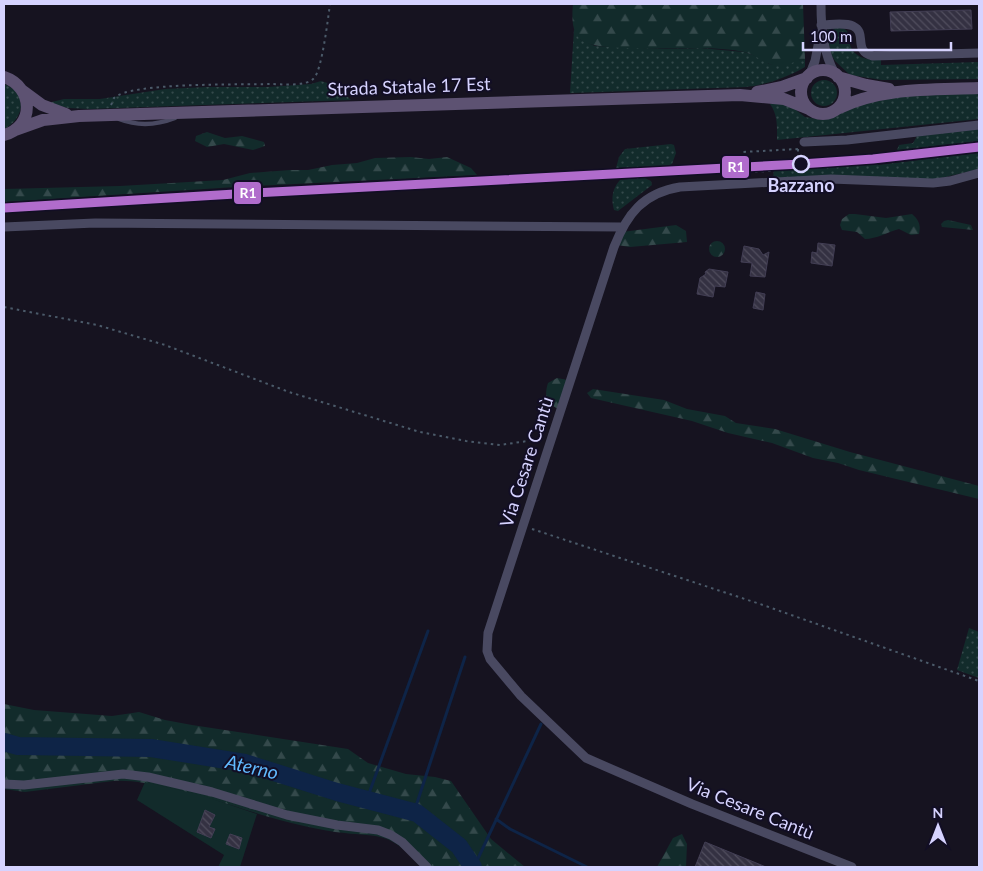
<svg xmlns="http://www.w3.org/2000/svg" width="983" height="871" font-family="Lato,sans-serif">
	<style>
		.grass { fill: url(#grass-dots) }
		.forest { fill: url(#forest-firs) }
		.garden { fill: #122b2b }
		.lines { fill: none; stroke-linecap: round; stroke-linejoin: round }
		.stream { stroke: #0e2447; stroke-width: 3 }
		.river { stroke: #0e2447; stroke-width: 18 }
		.building { fill: url(#building-back-hatch); stroke: #423e54 }
		.path { stroke: #4b5a69; stroke-width: 2; stroke-dasharray: 2.5 4; stroke-linecap: butt }
		.service { stroke: #494961; stroke-width: 4.5 }
		.minor { stroke: #494961; stroke-width: 9 }
		.primary { stroke: #5d5272; stroke-width: 12 }
		.rail-1-casing { stroke: #120e25; stroke-width: 12 }
		.rail-1 { stroke: #b06ccc; stroke-width: 9 }
		.stop-dot { fill: #120e25; stroke: #d6d3ff; stroke-width: 2.5 }
		.labels { text-anchor: middle; stroke-width: 4; stroke-linejoin: round; paint-order: stroke }
		.street-label { font-size: 18px; fill: #d6d3ff; stroke: #120e25 }
		.stop-label { font-size: 18px; font-weight: bold; fill: #d6d3ff; stroke: #120e25 }
		.water-label { font-size: 19px; font-style: italic; fill: #61baff; stroke: #120e25 }
		.line-badge { stroke: #120e25; stroke-width: 2 }
		.badge-label { font-size: 14px; text-anchor: middle; font-weight: bold; fill: #fff }
	</style>
	<defs>
		<pattern id="grass-dots" width="8" height="8" patternUnits="userSpaceOnUse" patternTransform="scale(1.25)"><rect width="8" height="8" fill="#122b2b"/><path d="M2 2h.1M6 6h.1" fill="none" stroke="#34494b" stroke-width="1.8" stroke-linecap="round"/></pattern>
		<pattern id="forest-firs" width="22" height="20" patternUnits="userSpaceOnUse" patternTransform="scale(1.25)"><rect width="22" height="20" fill="#122b2b"/><path d="M5 1l3.5 6h-7zM16 11l3.5 6h-7z" fill="#34494b"/></pattern>
		<pattern id="building-back-hatch" width="6" height="6" patternUnits="userSpaceOnUse" patternTransform="scale(1.25)"><rect width="6" height="6" fill="#343142"/><path d="M-1 5l2 2M0 0l6 6M5-1l2 2" fill="none" stroke="#514e5e"/></pattern>
	</defs>
	<rect width="100%" height="100%" fill="#161320"/>
	<path class="grass" d="M834,28c4,0 8,-1 12,2 3,3 3,7 3,11 3,17 18,19 32,19v5l98,-3v17l-97,1 -32,-5 -15,-14 -4,-7 -4,-20v-4z
		M574,29l7,11 14,6 71,3 35,-1 43,4 15,5 10,7 10,1 26,-6v8c-19,11 -37,17 -59,20l-176,6z
		M811 93a13 13 0 1 1 26 0a13 13 0 1 1-26 0Z
		M321,81l16,5 14,14 -262,9 -21,-1 -20,-5 16,-4h36l65,-10 43,-2h60l43,-3z
		M4,84c24,8 21,35 0,45z
		M979,93v26l-202,21c0,-13 1,-25 -7,-36h18l17,13 18,3 12,-4 32,-18z
		M979,129v12l-82,9 2,-5 14,-2 4,-7z
		M671,144l3,1 2,8 -4,11 -5,2 -51,2 3,-11 6,-8z
		M979,153v16l-46,11 -160,-1 1,-11 105,-7 -1,4z
		M637,178h8l6,3 1,4 -34,26 -4,-1c-3,-11 -2,-21 6,-30z
		M969,628l10,4v46l-22,-8z"/>
	<path class="forest" d="M573,4h230l2,55c-11,3 -27,10 -38,4 -8,-4 -14,-9 -23,-11 -14,-3 -32,-4 -46,-4 -21,0 -103,4 -117,-8 -10,-8 -9,-25 -8,-36z
		M207,132l18,6 17,-2 22,6 1,4 -12,4 -29,-6 -17,3 -12,-6 1,-5z
		M411,157l18,2 18,-2 24,11 6,7 -242,12 -231,15v-13l116,-3 103,-6 27,-7 40,-3h18l24,-5 25,-2 18,-5z
		M849,214h6l31,4 26,-4c7,6 9,11 7,20l-8,1 -12,-6c-11,3 -23,10 -34,10l-8,-7 -15,-2 -2,-5 2,-6z
		M948,220l23,5 2,5 -31,-3 -1,-3 3,-3z
		M676,225l10,6 1,11 -57,5 -13,-2 5,-13z
		M709 249a8 8 0 1 1 16 0a8 8 0 1 1-16 0Z
		M557,378l11,2 -10,29c-12,-6 -14,-13 -10,-26z
		M593,389l71,11 23,9 38,7 11,7 39,6 75,23 129,34v13l-120,-29 -21,-7 -25,-5 -41,-15 -44,-10 -36,-12 -101,-23 -4,-5z
		M4,704l30,6 78,6 27,-4 26,8 27,5 156,24 20,14 38,11 29,3 16,4 40,58 34,28h-103c-11,-11 -21,-22 -35,-28 -13,-5 -28,-4 -42,-6 -13,-1 -27,-4 -41,-7 -46,-10 -89,-28 -135,-38 -19,-4 -36,-8 -56,-7l-88,11 -21,-3z
		M682,834l5,10 -1,23h-29l16,-29z"/>
	<path class="garden" d="M145,782l56,13 56,19 -17,53h-22l6,-12 -87,-55z"/>
	<g class="lines">
		<path class="stream" d="M367,799l61,-168
			M414,812l51,-155
			M496,819l14,10 77,38
			M474,867l67,-143"/>
		<path class="river" d="M4,742l14,4 133,2 94,15 92,29 80,21 42,33 14,21"/>
	</g>
	<path class="building" d="M971,10l1,19 -81,2 -1,-19z
		M818,243l17,2 -3,21 -21,-3 1,-11 5,1z
		M744,246l15,3 4,6 6,-3 -4,25 -15,-1 2,-13 -11,-1z
		M709,269l19,3 -3,15 -10,-1 -2,11 -16,-3 3,-16 6,-4 -1,-2z
		M756,292l9,2 -2,16 -10,-2z
		M205,810l10,5 -6,12 6,2 -4,9 -14,-6z
		M230,834l12,4 -3,11 -13,-5z
		M705,842l61,25h-71z"/>
	<g class="lines">
		<path class="path" d="M111,105c1,-2 2,-5 3,-7 16,-16 129,-13 156,-14 10,0 37,3 44,-6 8,-8 14,-60 16,-74
			M798,149v8
			M743,158v-6l55,-3
			M744,170v2l27,-1 -1,3
			M4,307l93,18 68,20 124,47 131,40 46,9 34,4 41,-6
			M532,529l228,75 219,77"/>
		<path class="service" d="M119,119c18,7 38,6 56,-1"/>
		<path class="minor" d="M821,4c0,25 2,48 14,70
			M821,25c9,0 23,-3 32,1 15,7 -1,25 20,30l106,-3
			M809,76l6,-15 5,-26
			M804,142l43,-2 132,-15
			M4,227l91,-4 528,4
			M4,784l20,1 99,-11 25,3 64,15 75,23 50,10 41,5 13,5 11,7 25,25
			M852,867l-160,-63 -106,-46 -65,-62 -31,-37 -3,-8 1,-18 126,-386c13,-33 29,-54 66,-60l151,-8 102,4 17,-2 29,-8"/>
		<path class="primary" d="M801 92a22 22 0 1 1 44 0a22 22 0 1 1-44 0Z
			M4,77c30,10 31,50 0,58
			M838,77l28,8 23,4
			M23,91l19,14 24,9
			M757,92l25,-5 25,-9
			M839,108c43,-21 93,-18 140,-20
			M15,130l28,-10 36,-4 661,-21 44,4 25,10"/>
		<g class="rail-1-casing">
			<path id="rail-1" d="M4,208l231,-14 566,-30 72,-5 106,-12"/>
		</g>
		<use href="#rail-1" class="rail-1"/>
	</g>
	<circle class="stop-dot" cx="801" cy="164" r="8"/>
	<g class="labels">
		<g class="street-label">
			<text transform="translate(409 87) rotate(-2)" y="6">Strada Statale 17 Est</text>
			<text transform="translate(527 462) rotate(-72)" y="6">Via Cesare Cantù</text>
			<text transform="translate(750 809) rotate(22)" y="6">Via Cesare Cantù</text>
		</g>
		<g class="stop-label">
			<text x="801" y="192">Bazzano</text>
		</g>
		<g class="water-label">
			<text transform="translate(252 767) rotate(13)" y="7">Aterno</text>
		</g>
	</g>
	<g class="line-badge">
		<rect x="721" y="155" width="29" height="24" rx="5" fill="#b06ccc"/>
		<rect x="233" y="181" width="29" height="24" rx="5" fill="#b06ccc"/>
	</g>
	<g class="badge-label">
		<text x="736" y="172">R1</text>
		<text x="248" y="198">R1</text>
	</g>
	<rect width="983" height="871" fill="none" stroke="#d6d3ff" stroke-width="10"/>
	<g transform="translate(938 826)" stroke="#120e25" stroke-width="4" paint-order="stroke">
	<path d="M0-4L9 19L0 12L-9 19Z" fill="#d6d3ff"/>
	<text y="-8" font-size="14" font-weight="bold" text-anchor="middle" fill="#d6d3ff">N</text>
	</g>
	<path d="M803 42v8h148v-8" fill="none" stroke="#d6d3ff" stroke-width="2.5"/>
	<text x="810" y="42" font-size="15" fill="#d6d3ff" stroke="#120e25" stroke-width="4" paint-order="stroke">100 m</text>
</svg>
